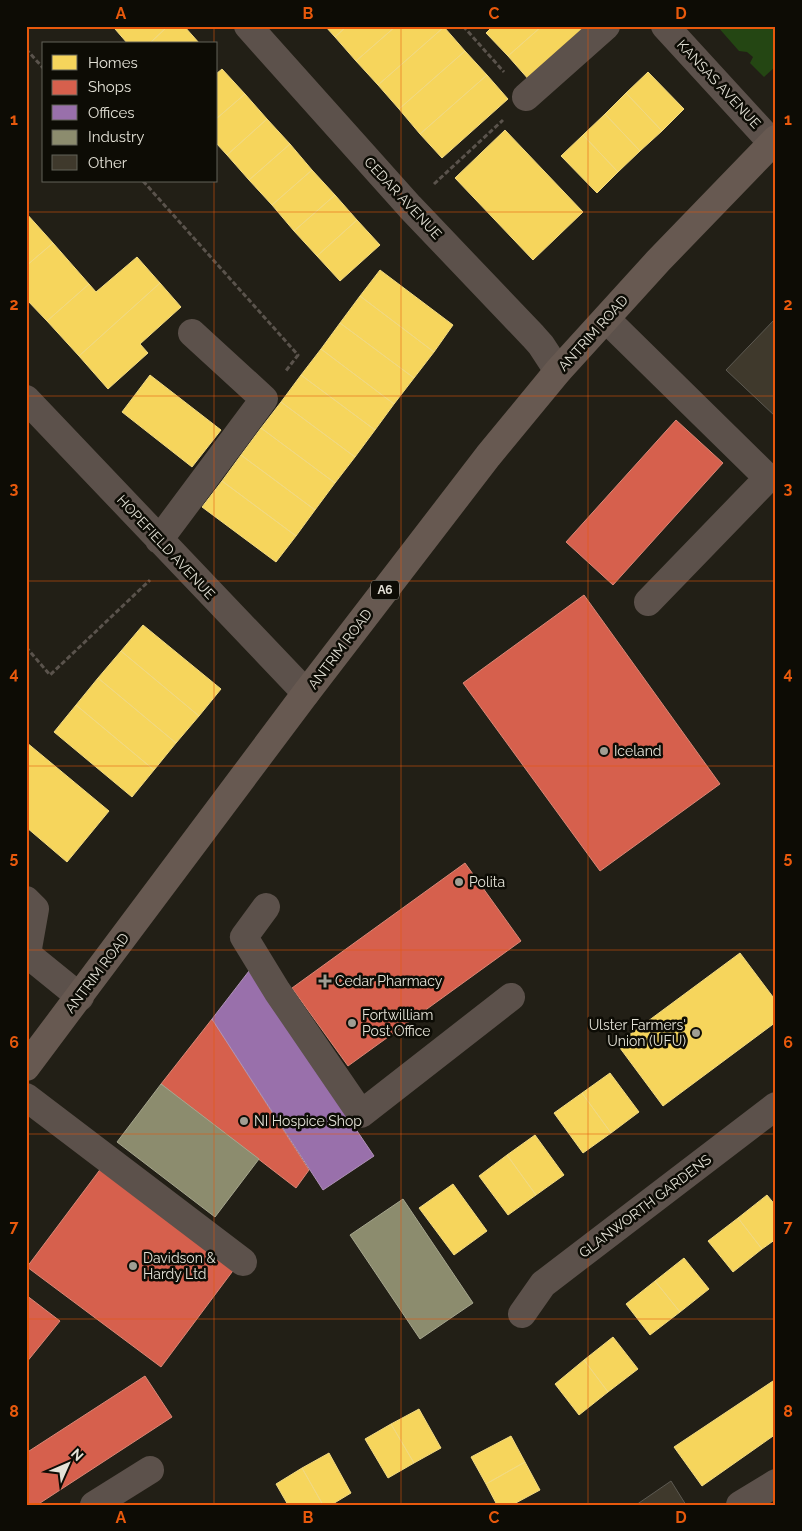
<svg xmlns="http://www.w3.org/2000/svg" width="802" height="1531" font-family="Raleway,sans-serif">
	<style>
		.green { fill: #244613 }
		.homes { fill: #f6d55c; stroke: #f1d981 }
		.shops { fill: #d6604d; stroke: #da8776 }
		.offices { fill: #9970ab; stroke: #b092b8 }
		.industry { fill: #8c8c6e; stroke: #a6a68e }
		.building { fill: #3f392c; stroke: #5d5a52 }
		.lines { fill: none; stroke-linecap: round; stroke-linejoin: round }
		.path { stroke: #5a534c; stroke-width: 3; stroke-dasharray: 5 2.5; stroke-linecap: butt }
		.minor { stroke: #5c514b; stroke-width: 28 }
		.major { stroke: #675951; stroke-width: 28 }
		.grid { fill: none; stroke: #e8590c; stroke-width: 1; stroke-opacity: 0.55 }
		.poi-dot { fill: #a09e93; stroke: #0d0c05; stroke-width: 2 }
		.labels { text-anchor: middle; stroke-width: 5; stroke-linejoin: round; paint-order: stroke }
		.shield { fill: #0d0c05; stroke: #a4a298; stroke-width: 1 }
		.shield-label { font-size: 12px; font-weight: bold; fill: #e4e2d7 }
		.street-label { font-size: 14px; fill: #e4e2d7; stroke: #0d0c05 }
		.poi-label { font-size: 14px; fill: #e4e2d7; stroke: #0d0c05; text-anchor: start }
		.neatline { fill: none; stroke: #e8590c; stroke-width: 2 }
		.grid-label { font-size: 16px; text-anchor: middle; font-weight: bold; fill: #e8590c }
	</style>
	<rect width="100%" height="100%" fill="#221f16"/>
	<path class="green" d="M717,26h59v40l-12,11 -14,-14 3,-6 -6,-5 -8,-1z"/>
	<path class="homes" d="M118,26h50l-19,18h-21l-13,-15z
		M168,26h16l16,18h-51z
		M325,26h22l-12,11z
		M347,26h49l-40,35 -21,-24z
		M396,26l48,1 -66,58 -22,-24z
		M493,26h49l-34,30 -22,-23z
		M542,26h49l-61,55 -22,-25z
		M444,27l21,24 -66,58 -21,-24z
		M465,51l22,24 -67,59 -21,-25z
		M222,69l23,25 -29,25v-45z
		M648,72l36,37 -22,22 -36,-38z
		M487,75l21,24 -66,59 -22,-24z
		M626,93l36,38 -22,20 -35,-37z
		M245,94l22,25 -40,36 -11,-12v-24z
		M605,114l35,37 -22,21 -35,-37z
		M267,119l23,25 -41,36 -22,-25z
		M505,130l78,82 -50,48 -78,-82z
		M583,135l35,37 -21,21 -36,-37z
		M290,144l22,26 -40,35 -23,-25z
		M312,170l23,25 -41,36 -22,-26z
		M335,195l22,25 -40,36 -23,-25z
		M26,213l27,30 -27,23z
		M357,220l23,25 -40,36 -23,-25z
		M53,243l36,41 -42,37 -21,-22v-33z
		M137,257l23,26 -81,73 -32,-35 42,-37 7,8z
		M380,270l73,55 -19,27 -74,-56z
		M160,283l21,24 -41,37 8,9 -40,36 -29,-33z
		M360,296l74,56 -20,26 -74,-55z
		M340,323l74,55 -20,26 -73,-55z
		M321,349l73,55 -19,26 -74,-55z
		M150,375l71,55 -29,37 -70,-55z
		M301,375l74,55 -20,27 -74,-55z
		M281,402l74,55 -20,26 -74,-55z
		M261,428l74,55 -20,27 -74,-55z
		M241,455l74,55 -19,26 -74,-55z
		M222,481l74,55 -20,26 -74,-55z
		M143,625l78,64 -22,27 -78,-65z
		M121,651l78,65 -23,27 -78,-65z
		M98,678l78,65 -22,27 -78,-65z
		M76,705l78,65 -22,27 -78,-65z
		M26,742l83,69 -42,51 -41,-35z
		M740,953l36,48v21l-113,84 -46,-62z
		M610,1073l29,39 -28,21 -29,-40z
		M582,1093l29,40 -28,20 -29,-40z
		M535,1135l29,40 -28,20 -29,-40z
		M507,1155l29,40 -28,20 -29,-39z
		M453,1184l34,47 -33,24 -35,-47z
		M767,1195l9,11v33l-14,10 -24,-31z
		M738,1218l24,31 -29,23 -25,-31z
		M684,1258l25,31 -29,23 -25,-31z
		M655,1281l25,31 -30,23 -24,-31z
		M613,1337l25,32 -30,23 -24,-32z
		M584,1360l24,32 -29,23 -24,-31z
		M776,1379v55l-74,52 -28,-39z
		M419,1409l22,39 -27,15 -23,-39z
		M391,1424l23,39 -26,15 -23,-39z
		M511,1436l14,26 -39,22 -15,-27z
		M329,1453l22,40 -20,12h-8l-21,-37z
		M525,1462l15,28 -28,15h-15l-11,-21z
		M302,1468l21,37h-35l-12,-21z"/>
	<path class="shops" d="M676,420l47,43 -110,122 -47,-43z
		M584,595l136,189 -120,87 -137,-188z
		M465,863l56,78 -173,125 -56,-78z
		M212,1019l97,151 -13,18 -135,-104z
		M105,1163l133,101 -77,103 -134,-100z
		M26,1295l34,26 -34,42z
		M145,1376l27,41 -135,88h-11v-52z"/>
	<path class="offices" d="M249,971l125,185 -51,34 -111,-171z"/>
	<path class="industry" d="M161,1084l98,75 -44,58 -98,-75z
		M403,1199l70,104 -53,36 -70,-104z"/>
	<path class="building" d="M775,319l1,1v97l-50,-47z
		M671,1481l15,24h-50z"/>
	<g class="lines">
		<path class="path" d="M463,26l41,46
			M26,49l18,20
			M143,181l155,174 -13,17
			M434,184l69,-64
			M26,647l24,28 100,-95"/>
		<path class="minor" d="M248,26l162,181 123,129 8,9 17,26
			M665,26l111,121
			M526,97l80,-71
			M606,319l162,159 -120,124
			M26,399l280,294
			M159,540l105,-141 -72,-66
			M26,900l9,9 -8,45 53,43
			M266,907l-22,30 33,54 84,123 150,-117
			M26,1097l217,165
			M522,1314l21,-30 233,-178
			M94,1505l56,-35
			M740,1505l36,-22"/>
		<path class="major" d="M26,1067l280,-374 182,-237 70,-85 100,-110 118,-122"/>
	</g>
	<path class="grid" d="M214,26v18M401,26v1479M588,26v1479M214,181v1324M26,212h750M26,396h750M26,581h750M26,766h750M26,950h750M26,1134h750M26,1319h750"/>
	<g class="poi-dot">
		<circle cx="604" cy="751" r="5"/>
		<circle cx="459" cy="882" r="5"/>
		<path d="M322.5 973.5h5v5h5v5h-5v5h-5v-5h-5v-5h5z"/>
		<circle cx="352" cy="1023" r="5"/>
		<circle cx="696" cy="1033" r="5"/>
		<circle cx="244" cy="1121" r="5"/>
		<circle cx="133" cy="1266" r="5"/>
	</g>
	<g class="labels">
		<rect class="shield" x="371" y="580.5" width="28" height="19" rx="4"/>
		<g class="shield-label">
			<text x="385" y="594">A6</text>
		</g>
		<g class="street-label">
			<text transform="translate(719 84) rotate(47)" y="5">KANSAS AVENUE</text>
			<text transform="translate(403 198) rotate(47)" y="5">CEDAR AVENUE</text>
			<text transform="translate(593 333) rotate(-48)" y="5">ANTRIM ROAD</text>
			<text transform="translate(166 547) rotate(47)" y="5">HOPEFIELD AVENUE</text>
			<text transform="translate(340 649) rotate(-53)" y="5">ANTRIM ROAD</text>
			<text transform="translate(97 973) rotate(-53)" y="5">ANTRIM ROAD</text>
			<text transform="translate(645 1206) rotate(-37)" y="5">GLANWORTH GARDENS</text>
		</g>
		<g class="poi-label">
			<text x="614" y="756">Iceland</text>
			<text x="469" y="887">Polita</text>
			<text x="335" y="986">Cedar Pharmacy</text>
			<text x="362" y="1020">Fortwilliam<tspan x="362" dy="16">Post Office</tspan></text>
			<text x="686" y="1030" text-anchor="end">Ulster Farmers'<tspan x="686" dy="16">Union (UFU)</tspan></text>
			<text x="254" y="1126">NI Hospice Shop</text>
			<text x="143" y="1263">Davidson &amp;<tspan x="143" dy="16">Hardy Ltd</tspan></text>
		</g>
	</g>
	<rect width="802" height="1531" fill="none" stroke="#0d0c05" stroke-width="55"/>
	<rect x="42" y="42" width="175" height="140" fill="#0d0c05" stroke="#636259"/>
	<rect x="52" y="55" width="25" height="15" fill="#f6d55c" stroke="#636259"/>
	<text x="88" y="68" font-size="15" fill="#e4e2d7">Homes</text>
	<rect x="52" y="80" width="25" height="15" fill="#d6604d" stroke="#636259"/>
	<text x="88" y="92" font-size="15" fill="#e4e2d7">Shops</text>
	<rect x="52" y="105" width="25" height="15" fill="#9970ab" stroke="#636259"/>
	<text x="88" y="118" font-size="15" fill="#e4e2d7">Offices</text>
	<rect x="52" y="130" width="25" height="15" fill="#8c8c6e" stroke="#636259"/>
	<text x="88" y="142" font-size="15" fill="#e4e2d7">Industry</text>
	<rect x="52" y="155" width="25" height="15" fill="#3f392c" stroke="#636259"/>
	<text x="88" y="168" font-size="15" fill="#e4e2d7">Other</text>
	<g transform="translate(68 1464) rotate(45)" stroke="#0d0c05" stroke-width="4" paint-order="stroke">
	<path d="M0-4L9 19L0 12L-9 19Z" fill="#e4e2d7"/>
	<text y="-8" font-size="14" font-weight="bold" text-anchor="middle" fill="#e4e2d7">N</text>
	</g>
	<rect x="28" y="28" width="746" height="1476" class="neatline"/>
	<g class="grid-label">
		<text x="121" y="19">A</text>
		<text x="308" y="19">B</text>
		<text x="494" y="19">C</text>
		<text x="681" y="19">D</text>
		<text x="14" y="125">1</text>
		<text x="788" y="125">1</text>
		<text x="14" y="310">2</text>
		<text x="788" y="310">2</text>
		<text x="14" y="494">3</text>
		<text x="788" y="494">3</text>
		<text x="14" y="679">4</text>
		<text x="788" y="679">4</text>
		<text x="14" y="863">5</text>
		<text x="788" y="863">5</text>
		<text x="14" y="1048">6</text>
		<text x="788" y="1048">6</text>
		<text x="14" y="1232">7</text>
		<text x="788" y="1232">7</text>
		<text x="14" y="1417">8</text>
		<text x="788" y="1417">8</text>
		<text x="121" y="1523">A</text>
		<text x="308" y="1523">B</text>
		<text x="494" y="1523">C</text>
		<text x="681" y="1523">D</text>
	</g>
</svg>
